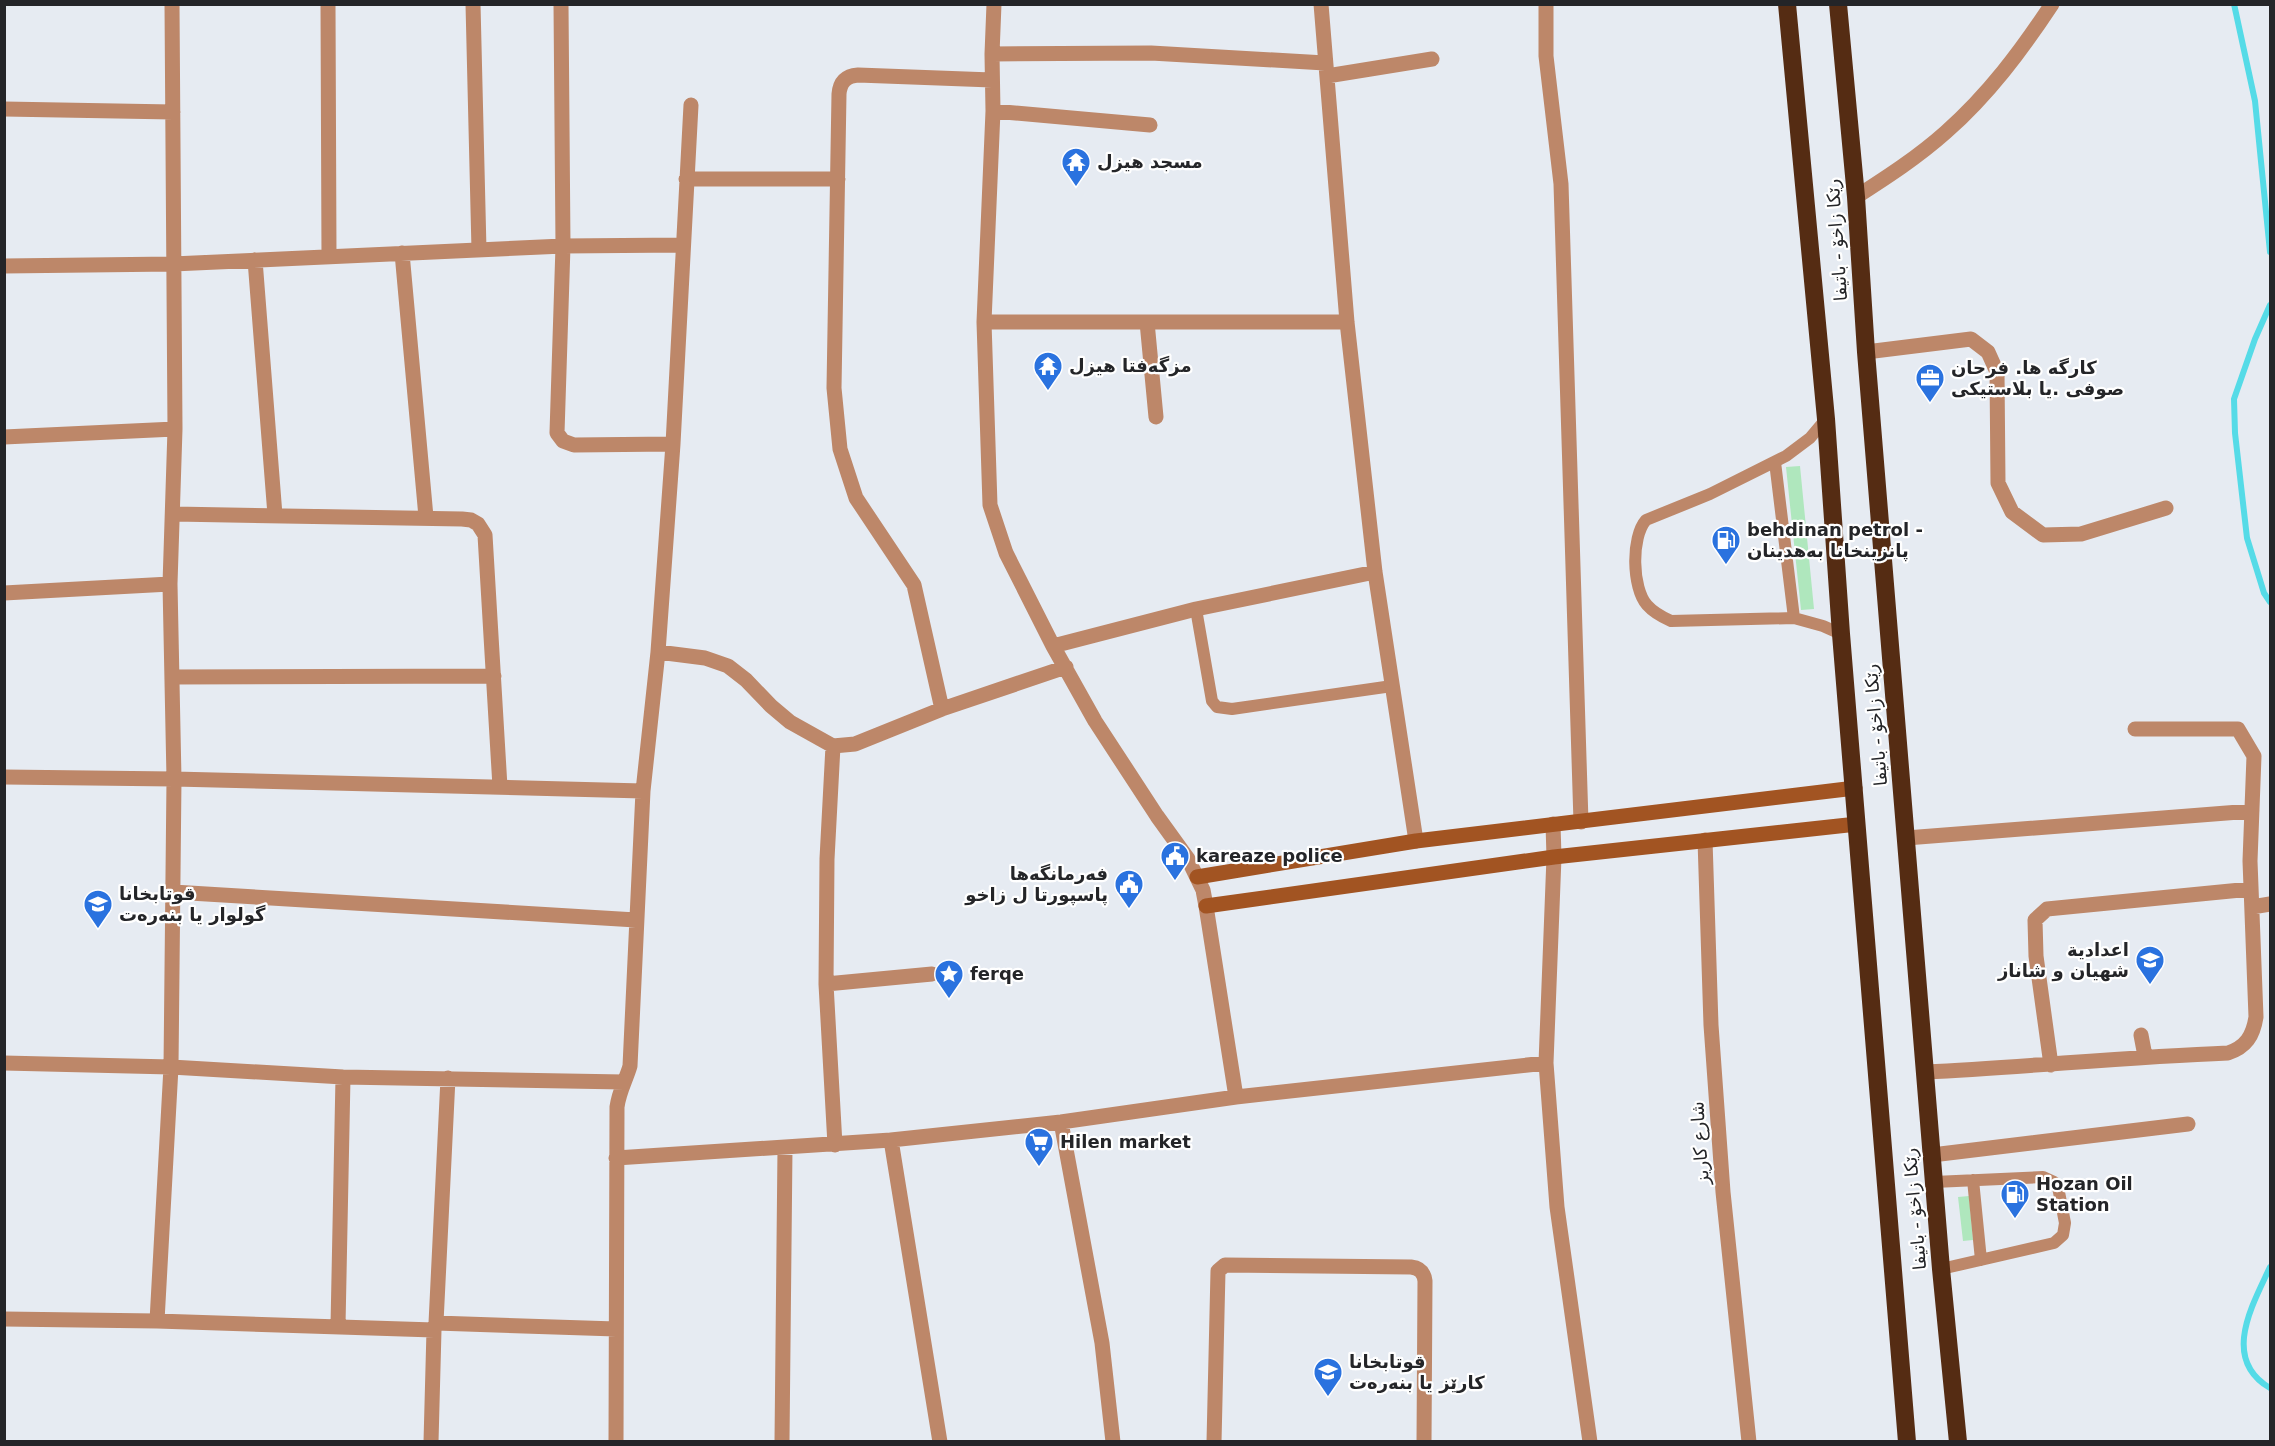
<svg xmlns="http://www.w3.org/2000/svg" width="2275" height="1446" font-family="'DejaVu Sans','Noto Naskh Arabic',sans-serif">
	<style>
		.green { fill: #afe7bd }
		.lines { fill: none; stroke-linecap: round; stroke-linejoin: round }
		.stream { stroke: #55dbe7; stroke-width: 6 }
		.lane { stroke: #bd8769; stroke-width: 12 }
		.street { stroke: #bd8769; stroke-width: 15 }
		.secondary { stroke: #a25422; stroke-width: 15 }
		.highway { stroke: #552c13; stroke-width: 18 }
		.labels { text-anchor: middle; stroke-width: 4.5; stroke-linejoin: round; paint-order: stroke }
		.poi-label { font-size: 18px; font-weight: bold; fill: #242528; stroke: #fff; text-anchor: start }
		.street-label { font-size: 18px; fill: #242528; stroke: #fff }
	</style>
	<rect width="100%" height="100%" fill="#e6ebf2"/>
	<path class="green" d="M1800,466l14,143 -13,1 -15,-143z
		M1969,1196l4,44 -10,1 -5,-44z"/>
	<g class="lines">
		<path class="stream" d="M2234,4l21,97 15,151
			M2270,305l-15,34 -21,60 1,34 12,105 17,55 6,9
			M2270,1267c-18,39 -49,92 0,121"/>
		<path class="lane" d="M1826,419l-16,19 -24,18 -76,38 -64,26c-15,17 -14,68 1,85 7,8 15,12 24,16l123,-3 29,8 18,8
			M1775,462l19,156
			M1196,609l16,92 5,6 15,2 160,-23
			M1973,1180l8,80
			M1934,1182l109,-5 11,5 4,5 7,36 -2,12 -9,8 -113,26"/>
		<path class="street" d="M328,4l1,252
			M473,4l6,246
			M561,4l2,242 -6,187 6,8 11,4 99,-1
			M994,4l-2,50 1,57 -9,211 6,183 16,48 47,93 42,75 62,95 31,43 15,31 3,16 30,191
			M1321,4l26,318 28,250 41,269
			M1546,4v52l15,128 20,638
			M992,54l159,-1 174,10
			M1327,76l105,-17
			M4,109l169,3
			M993,111l157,14
			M686,179h152
			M1856,197c31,-20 62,-40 90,-65 42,-37 75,-81 106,-128
			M402,253l24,264
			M255,260l20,255
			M4,266l169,-2 390,-18 120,-1
			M984,322h363
			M1147,322l9,95
			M1866,352l105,-13 17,13 9,20 1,111 14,29 31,23 38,-1 85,-26
			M4,437l171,-8
			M174,514l288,5 9,1 7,4 7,11 15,252
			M4,593l166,-9
			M1053,646l143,-37 179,-37
			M658,652l47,6 23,8 18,14 25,26 19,16 43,24 22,-2 87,-35 124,-42
			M172,677l322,-1
			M942,709l-28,-124 -58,-87 -16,-49 -6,-61 5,-294c1,-12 7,-18 19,-19l134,5
			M833,746l-6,113 -1,125 9,161
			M4,777l170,2 469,12
			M1553,824l1,33 -8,206 11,144 33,235
			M1906,838l346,-27
			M1705,840l6,185 12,167 26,250
			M173,892l463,28
			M2252,907l18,-3
			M826,984l106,-10
			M2141,1035l4,21
			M4,1063l167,4 172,10 281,5
			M2051,1065l-15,-109 -1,-36 12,-11 204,-20
			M1926,1072c101,-5 201,-15 302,-19 18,-6 25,-17 28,-36l-6,-156 4,-105 -16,-27h-103
			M1061,1122l41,221 11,99
			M891,1140l49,302
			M1932,1155l256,-31
			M616,1158l275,-18 170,-18 175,-25 310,-34
			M4,1319l153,2 277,9
			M157,1321l14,-254 3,-288 -4,-195 5,-155 -3,-425
			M436,1323l180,6
			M338,1326l5,-249
			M431,1442l3,-112 2,-7 12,-245
			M616,1442l1,-335c2,-16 9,-27 13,-41l13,-275 15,-139 15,-208 18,-339
			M782,1442l3,-294
			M1214,1442l4,-171 7,-6 186,2c9,1 13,6 14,14l-1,161"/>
		<path class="secondary" d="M1197,877l219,-36 439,-53
			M1206,906l348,-49 303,-33"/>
		<path class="highway" d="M1787,4l39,415 15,215 66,808
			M1838,4l18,193 10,155 75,917 17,173"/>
	</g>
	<defs>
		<g id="temple-pin" transform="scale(1.5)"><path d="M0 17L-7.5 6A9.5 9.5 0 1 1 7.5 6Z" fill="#2a72df" stroke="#fff"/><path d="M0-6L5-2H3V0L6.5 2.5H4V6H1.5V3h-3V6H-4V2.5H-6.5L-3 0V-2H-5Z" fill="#fff"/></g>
		<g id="office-pin" transform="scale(1.5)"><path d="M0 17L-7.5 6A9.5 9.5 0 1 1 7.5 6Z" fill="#2a72df" stroke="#fff"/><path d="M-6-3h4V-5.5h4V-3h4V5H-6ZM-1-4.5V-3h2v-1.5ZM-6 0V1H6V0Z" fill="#fff"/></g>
		<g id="fuel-pin" transform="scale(1.5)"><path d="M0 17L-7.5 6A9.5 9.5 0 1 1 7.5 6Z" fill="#2a72df" stroke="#fff"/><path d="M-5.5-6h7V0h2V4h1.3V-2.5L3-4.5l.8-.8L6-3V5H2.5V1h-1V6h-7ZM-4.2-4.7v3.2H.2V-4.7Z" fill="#fff"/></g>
		<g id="civic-pin" transform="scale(1.5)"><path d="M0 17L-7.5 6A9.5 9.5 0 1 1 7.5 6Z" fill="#2a72df" stroke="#fff"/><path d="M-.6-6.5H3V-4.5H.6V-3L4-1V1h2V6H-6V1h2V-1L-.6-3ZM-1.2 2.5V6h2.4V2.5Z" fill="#fff"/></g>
		<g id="school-pin" transform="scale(1.5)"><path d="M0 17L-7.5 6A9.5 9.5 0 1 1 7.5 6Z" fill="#2a72df" stroke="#fff"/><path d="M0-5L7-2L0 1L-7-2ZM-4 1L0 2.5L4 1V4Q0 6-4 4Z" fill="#fff"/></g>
		<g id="sight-pin" transform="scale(1.5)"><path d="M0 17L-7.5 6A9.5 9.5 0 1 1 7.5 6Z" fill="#2a72df" stroke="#fff"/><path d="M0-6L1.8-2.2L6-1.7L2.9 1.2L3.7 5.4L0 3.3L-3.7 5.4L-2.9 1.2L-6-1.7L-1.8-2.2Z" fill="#fff"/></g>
		<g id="supermarket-pin" transform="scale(1.5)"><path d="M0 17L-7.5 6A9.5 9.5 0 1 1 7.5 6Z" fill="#2a72df" stroke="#fff"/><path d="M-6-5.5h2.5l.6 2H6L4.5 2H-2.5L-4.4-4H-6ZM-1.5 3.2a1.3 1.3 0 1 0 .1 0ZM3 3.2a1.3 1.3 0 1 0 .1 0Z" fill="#fff"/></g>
	</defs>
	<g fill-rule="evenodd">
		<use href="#temple-pin" x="1076" y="162"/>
		<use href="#temple-pin" x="1048" y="366"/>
		<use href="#office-pin" x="1930" y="378"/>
		<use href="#fuel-pin" x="1726" y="540"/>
		<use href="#civic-pin" x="1175" y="856"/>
		<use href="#civic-pin" x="1129" y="884"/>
		<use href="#school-pin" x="98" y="904"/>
		<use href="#school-pin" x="2150" y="960"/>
		<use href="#sight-pin" x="949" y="974"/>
		<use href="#supermarket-pin" x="1039" y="1142"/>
		<use href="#fuel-pin" x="2015" y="1194"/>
		<use href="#school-pin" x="1328" y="1372"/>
	</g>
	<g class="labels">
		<g class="poi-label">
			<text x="1097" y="168">مسجد هيزل</text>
			<text x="1069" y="372">مزگەفتا هیزل</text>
			<text x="1951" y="374">کارگه ها. فرحان<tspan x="1951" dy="21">صوفی .یا بلاستیکی</tspan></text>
			<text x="1747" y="536">behdinan petrol -<tspan x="1747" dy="21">پانزینخانا بەهدینان</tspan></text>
			<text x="1196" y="862">kareaze police</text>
			<text x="1108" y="880" text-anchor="end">فەرمانگەها<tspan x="1108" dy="21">پاسپورتا ل زاخو</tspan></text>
			<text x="119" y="900">قوتابخانا<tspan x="119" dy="21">گولوار یا بنەرەت</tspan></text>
			<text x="2129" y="956" text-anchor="end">اعدادية<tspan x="2129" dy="21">شهيان و شاناز</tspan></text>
			<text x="970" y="980">ferqe</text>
			<text x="1060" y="1148">Hilen market</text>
			<text x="2036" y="1190">Hozan Oil<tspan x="2036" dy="21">Station</tspan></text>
			<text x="1349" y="1368">قوتابخانا<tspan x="1349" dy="21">کارێز یا بنەرەت</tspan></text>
		</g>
		<g class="street-label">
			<text transform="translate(1837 240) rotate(-94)" y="6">رێکا زاخۆ - باتیفا</text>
			<text transform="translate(1876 725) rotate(-95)" y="6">رێکا زاخۆ - باتیفا</text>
			<text transform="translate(1700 1143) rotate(-94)" y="6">شارع كاريز</text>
			<text transform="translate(1915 1209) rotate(-95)" y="6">رێکا زاخۆ - باتیفا</text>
		</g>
	</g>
	<rect width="2275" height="1446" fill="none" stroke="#242528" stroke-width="12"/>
</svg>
